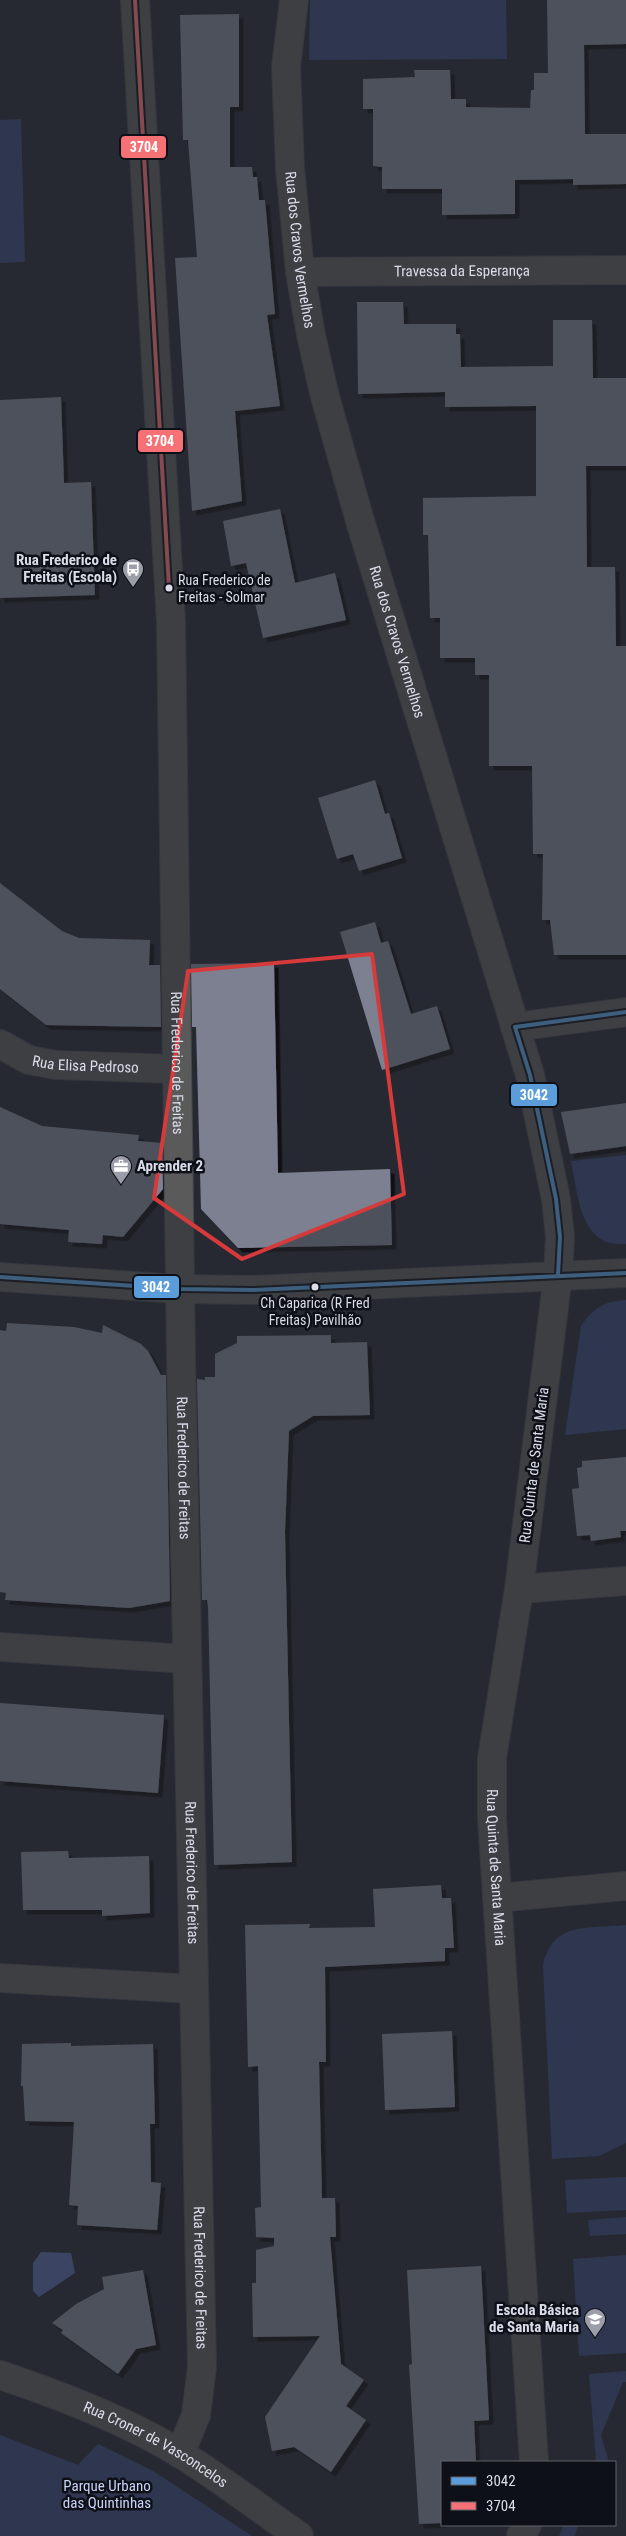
<svg xmlns="http://www.w3.org/2000/svg" width="626" height="2536" font-family="'Roboto Condensed',sans-serif">
	<style>
		.green { fill: #3a4576 }
		.water { fill: #5865a1 }
		.building { fill: #7d8090; filter: url(#shadow) }
		.lines { fill: none; stroke-linecap: round; stroke-linejoin: round }
		.minor-casing { stroke: #44474e; stroke-width: 30 }
		.minor { stroke: #595a59; stroke-width: 28 }
		.bus-1-casing { stroke: #0e1017; stroke-width: 8 }
		.bus-2-casing { stroke: #0e1017; stroke-width: 8 }
		.bus-1 { stroke: #5b9dda; stroke-width: 4 }
		.bus-2 { stroke: #f67175; stroke-width: 4 }
		.marked { fill: none; stroke: #d63a3b; stroke-width: 4; stroke-linejoin: round }
		.bus-dot { fill: #dadde9; stroke: #0e1017; stroke-width: 2 }
		.labels { text-anchor: middle; stroke-width: 5; stroke-linejoin: round; paint-order: stroke }
		.bus-label { font-size: 14px; fill: #dadde9; stroke: #0e1017; text-anchor: start }
		.street-label { font-size: 15px; fill: #dadde9; stroke: #0e1017 }
		.poi-label { font-size: 15px; font-weight: bold; fill: #dadde9; stroke: #0e1017; text-anchor: end }
		.park-label { font-size: 15px; fill: #c8d2f7; stroke: #0e1017 }
		.line-badge { stroke: #0e1017; stroke-width: 2 }
		.badge-label { font-size: 14px; text-anchor: middle; font-weight: bold; fill: #fff }
	</style>
	<defs>
		<filter id="shadow"><feDropShadow dx="4.5" dy="4.5" stdDeviation="0" flood-color="#0009"/></filter>
	</defs>
	<rect width="100%" height="100%" fill="#272932"/>
	<path class="green" d="M310,0h196l1,59 -198,1z
		M21,119l4,143 -25,1v-143z
		M626,1155v89c-6,0 -14,0 -20,-2 -28,-13 -29,-54 -35,-81z
		M626,1300v129l-61,6 16,-109c12,-18 24,-25 45,-26z
		M626,1925v218l-27,13 -47,3 -9,-194c10,-44 45,-36 83,-40z
		M626,2177v33l-59,3 -2,-33z
		M626,2217v17l-36,2 -2,-16z
		M626,2255v98l-47,3 -6,-97z
		M626,2371v11h-3l-22,53 8,27h-13l-7,-88z
		M0,2435l78,30 20,-21 55,27 99,65h-252z
		M564,2525h14l-3,11h-16z"/>
	<path class="water" d="M41,2252l30,1 4,20 -36,24 -6,-6v-28z"/>
	<path class="building" d="M547,0h79v44l-42,1 1,89h41v50l-53,1v-6l-58,1v34l-73,1v-26h-60v-22l-9,-1v-57h-10v-30l52,-2 -1,-7h36l1,29h15v8l64,1 1,-18h3v-17h14z
		M239,14v93h-9v60h22l1,10h4l2,23h6l10,114 -8,1 13,91 -45,5 7,90 -50,10 -17,-253 22,-1 -9,-117h-5l-3,-125z
		M357,302h46l1,22h52v10h4l1,33 92,-1v-46h39l1,58h33v88h-40l1,101h28l1,79h10v309h-72l-4,-35h-8l1,-66h-10l-1,-88h-43v-91h-14v-17h-35v-40h-10l-2,-83h-5v-37l113,-2v-90l-91,1v-15l-87,2z
		M61,397l3,86 27,-1 4,113 -95,3v-198z
		M280,509l15,74 40,-10 11,47 -83,18 -17,-75 -15,3 -8,-45z
		M375,780l10,34 4,-1 13,45 -43,13 -6,-17 -16,5 -19,-61z
		M0,883l62,48 17,7 71,2 -1,25h11l1,62 -115,-2 -46,-36z
		M375,922l6,21 7,-2 23,73 26,-8 13,43 -68,21 -42,-138z
		M274,963l4,210 112,-4 2,76 -154,3 -37,-39 -5,-182h-4l-1,-63z
		M626,1103v43l-56,8 -9,-42z
		M0,1107l42,19 97,9 -1,6 24,2 1,46 -40,48 -20,-2 -1,9 -34,-2 1,-12 -69,-6z
		M7,1323l67,4 28,6 1,-8 38,19 7,7 13,24h5l4,226 -41,7 -124,-8 1,-7 -6,-1v-262l6,1z
		M331,1335v8l36,-1 3,73 -57,1 -24,15 -4,101 7,330 -78,3 -6,-259 -1,-6h-5l-5,-221 8,1v-3h10v-23l22,-11v-7z
		M626,1457v74h-6l1,6 -30,4 -1,-6 -13,1 -5,-47 7,-1 -2,-20 5,-1v-6z
		M0,1703l164,12 -6,78 -158,-12z
		M68,1851l1,7 80,-2 1,57 -48,3v-6h-79l-2,-58z
		M441,1885l1,13h9l3,50h-9v13l-120,6 1,95h-7l3,136h13l1,39h-6l11,127 23,16 -18,26 20,14 -35,52 -37,-25 -22,4 -7,-34 55,-81 -67,1 -1,-54h4v-33l18,-4v-8l-18,-1 -1,-29 6,-1 -3,-141 -10,1 -3,-142 65,-1 -1,4 66,-1 -2,-38z
		M452,2031l3,76 -70,3 -3,-76z
		M71,2043v3l82,-2 2,80h-5l1,58 10,1 -4,47 -80,-5 1,-19 -9,-1 5,-83 -49,-1 -2,-35h-2l1,-42z
		M481,2266l8,154 -15,1 2,41h-34v61l-23,1 -10,-159 3,-1 -5,-94z
		M143,2270l13,75 -20,4 -18,25 -57,-41 2,-3 -11,-7 24,-19 28,-15 -2,-12z"/>
	<g class="lines">
		<g class="minor-casing">
			<g id="minor">
				<path id="s1" d="M135,0l36,622 10,735 21,1010 -6,48 -16,39"/>
				<path id="s2" d="M294,0l-8,67 4,101 10,104 11,63 13,58 36,128 170,554 26,124 4,38 -2,38 -39,314 -27,169v60l42,644"/>
				<path id="s3" d="M300,272l326,-2"/>
				<path d="M515,1027l111,-15"/>
				<path id="s4" d="M0,1044l29,16 27,5 120,4"/>
				<path d="M0,1277l180,12 73,1 373,-17"/>
				<path d="M519,1589l107,-8"/>
				<path d="M0,1647l187,12"/>
				<path d="M497,1898l129,-12"/>
				<path d="M0,1978l193,11"/>
				<path id="s5" d="M0,2375c62,21 125,45 181,79 40,25 79,55 118,82"/>
				<path d="M521,2536l6,-11"/>
			</g>
		</g>
		<use href="#minor" class="minor"/>
		<g class="bus-1-casing">
			<path id="bus-1" d="M558,1275l2,-38 -4,-38 -26,-124 -15,-48 111,-15
				M0,1277l180,12 73,1 373,-17"/>
		</g>
		<g class="bus-2-casing">
			<path id="bus-2" d="M135,0l34,588"/>
		</g>
		<use href="#bus-1" class="bus-1"/>
		<use href="#bus-2" class="bus-2"/>
	</g>
	<path d="M0 0H626V2536H0ZM372,954l32,240 -162,65 -88,-61 34,-227z" fill="#272932" fill-opacity=".55" fill-rule="evenodd"/>
	<path class="marked" d="M372,954l32,240 -162,65 -88,-61 34,-227z"/>
	<defs>
		<g id="bus-pin" transform="scale(1.125)"><path d="M0 17L-7.5 6A9.5 9.5 0 1 1 7.5 6Z" fill="#9b9ea9" stroke="#0e1017"/><path d="M-5-6H5V4H4V6H2V4H-2V6H-4V4H-5ZM-3.5-4V0h7V-4ZM-3.5 1.2v1.5H-2V1.2ZM2 1.2v1.5H3.5V1.2Z" fill="#fff"/></g>
		<g id="office-pin" transform="scale(1.125)"><path d="M0 17L-7.5 6A9.5 9.5 0 1 1 7.5 6Z" fill="#9b9ea9" stroke="#0e1017"/><path d="M-6-3h4V-5.5h4V-3h4V5H-6ZM-1-4.5V-3h2v-1.5ZM-6 0V1H6V0Z" fill="#fff"/></g>
		<g id="school-pin" transform="scale(1.125)"><path d="M0 17L-7.5 6A9.5 9.5 0 1 1 7.5 6Z" fill="#9b9ea9" stroke="#0e1017"/><path d="M0-5L7-2L0 1L-7-2ZM-4 1L0 2.5L4 1V4Q0 6-4 4Z" fill="#fff"/></g>
	</defs>
	<g fill-rule="evenodd">
		<use href="#bus-pin" x="133" y="569"/>
		<use href="#office-pin" x="121" y="1166"/>
		<use href="#school-pin" x="595" y="2319"/>
	</g>
	<g class="bus-dot">
		<circle cx="169" cy="588" r="4.5"/>
		<circle cx="315" cy="1287" r="4.5"/>
	</g>
	<g class="labels">
		<g class="bus-label">
			<text x="178" y="585">Rua Frederico de<tspan x="178" dy="17">Freitas - Solmar</tspan></text>
			<text x="315" y="1308" text-anchor="middle">Ch Caparica (R Fred<tspan x="315" dy="17">Freitas) Pavilhão</tspan></text>
		</g>
		<g class="street-label">
			<text dy="5" stroke="none"><textPath href="#s2" startOffset="251">Rua dos Cravos Vermelhos</textPath></text>
			<text dy="5" stroke="none"><textPath href="#s3" startOffset="162">Travessa da Esperança</textPath></text>
			<text dy="5" stroke="none"><textPath href="#s2" startOffset="656">Rua dos Cravos Vermelhos</textPath></text>
			<text dy="5" stroke="none"><textPath href="#s4" startOffset="90">Rua Elisa Pedroso</textPath></text>
			<text dy="5" stroke="none"><textPath href="#s1" startOffset="1064">Rua Frederico de Freitas</textPath></text>
			<text transform="translate(534 1465) rotate(-83)" y="5">Rua Quinta de Santa Maria</text>
			<text dy="5" stroke="none"><textPath href="#s1" startOffset="1469">Rua Frederico de Freitas</textPath></text>
			<text dy="5" stroke="none"><textPath href="#s2" startOffset="1909">Rua Quinta de Santa Maria</textPath></text>
			<text dy="5" stroke="none"><textPath href="#s1" startOffset="1874">Rua Frederico de Freitas</textPath></text>
			<text dy="5" stroke="none"><textPath href="#s1" startOffset="2279">Rua Frederico de Freitas</textPath></text>
			<text dy="5" stroke="none"><textPath href="#s5" startOffset="171">Rua Croner de Vasconcelos</textPath></text>
		</g>
		<g class="poi-label">
			<text x="117" y="565">Rua Frederico de<tspan x="117" dy="17">Freitas (Escola)</tspan></text>
			<text x="137" y="1171" text-anchor="start">Aprender 2</text>
			<text x="579" y="2315">Escola Básica<tspan x="579" dy="17">de Santa Maria</tspan></text>
		</g>
		<g class="park-label">
			<text x="107" y="2491">Parque Urbano<tspan x="107" dy="17">das Quintinhas</tspan></text>
		</g>
	</g>
	<g class="line-badge">
		<rect x="120" y="135" width="47" height="24" rx="5" fill="#f67175"/>
		<rect x="137" y="429" width="47" height="24" rx="5" fill="#f67175"/>
		<rect x="510" y="1083" width="48" height="24" rx="5" fill="#5b9dda"/>
		<rect x="133" y="1275" width="47" height="24" rx="5" fill="#5b9dda"/>
	</g>
	<g class="badge-label">
		<text x="144" y="152">3704</text>
		<text x="160" y="446">3704</text>
		<text x="534" y="1100">3042</text>
		<text x="156" y="1292">3042</text>
	</g>
	<rect x="441" y="2461" width="175" height="65" fill="#0e1017" stroke="#60626b"/>
	<rect x="451" y="2477" width="25" height="8" fill="#5b9dda" stroke="#60626b"/>
	<text x="486" y="2486" font-size="15" fill="#dadde9">3042</text>
	<rect x="451" y="2502" width="25" height="8" fill="#f67175" stroke="#60626b"/>
	<text x="486" y="2511" font-size="15" fill="#dadde9">3704</text>
</svg>
